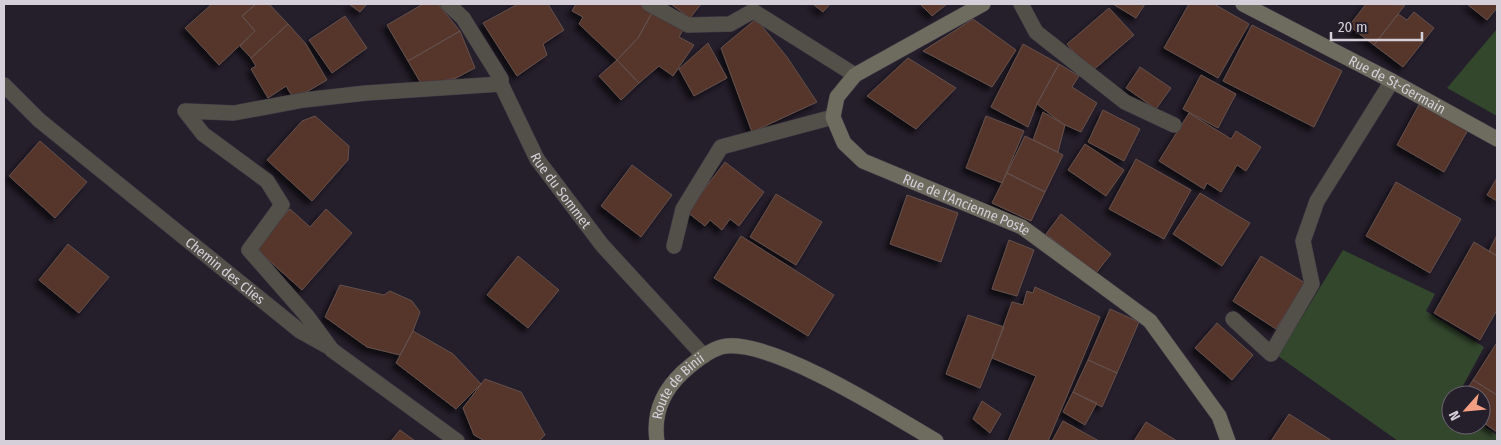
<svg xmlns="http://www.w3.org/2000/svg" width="1501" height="445" font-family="'Fira Sans Condensed',sans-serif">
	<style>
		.green { fill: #33472d }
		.building { fill: #56342c; stroke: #64514c; filter: url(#shadow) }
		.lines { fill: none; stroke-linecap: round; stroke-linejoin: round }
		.lane-casing { stroke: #413a47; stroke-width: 16 }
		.street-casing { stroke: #413a47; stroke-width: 16 }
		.secondary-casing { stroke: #413a47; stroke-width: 16 }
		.lane { stroke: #525049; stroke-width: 15 }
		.street { stroke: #525049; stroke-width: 15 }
		.secondary { stroke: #6e6b5f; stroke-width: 15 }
		.labels { text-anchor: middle; stroke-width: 5; stroke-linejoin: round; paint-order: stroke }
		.street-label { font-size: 14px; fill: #d4cfd8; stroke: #251e2b }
	</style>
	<defs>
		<filter id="shadow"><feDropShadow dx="-4.5" dy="4.5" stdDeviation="2.5" flood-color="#0009"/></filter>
	</defs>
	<rect width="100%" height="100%" fill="#251e2b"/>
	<path class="green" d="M1497,29v87l-50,-28z
		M1343,250l92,44 -9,17 58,36 -26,48h-7v30l30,-1 16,11v6h-99l-120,-85z"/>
	<path class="building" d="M212,4h44l-14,12 13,15 -36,34 -34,-37z
		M256,4h13l19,20 -37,34 -11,-12 15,-15 -13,-15z
		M349,4h18l-7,8z
		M423,4h15l22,27 -52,30 -21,-36z
		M518,4h30l16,26 -21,14 4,11 -30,21 -34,-53z
		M576,4h65l12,7 -15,27 -21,22 -38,-36 4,-7 -11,-6z
		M671,4h30l-11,14z
		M813,4h17l-7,8z
		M920,4h27l-15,12z
		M1113,4h32l-9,14z
		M1189,4h25l35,20 -31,54 -54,-30z
		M1366,4l39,1 -31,40 -25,-19z
		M1467,4h30v4l-10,12z
		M1109,8l25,27 -43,37 -24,-28z
		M653,11l31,17 -5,9 15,8 -21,31 -14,-10 -20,17 -22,-23 21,-22z
		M1414,12l20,16 -31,39 -29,-22 24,-31 9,6z
		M345,16l22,32 -35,25 -23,-33z
		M756,19l31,38 30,45 -65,30 -31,-84z
		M973,19l43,31 -24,37 -69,-36z
		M288,24l18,20 21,36 -33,19 -8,-13 -18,12 -17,-29 5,-3 -5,-8z
		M1252,25l90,46 -28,56 -91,-46z
		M460,31l15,37 -19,10 -34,7 -14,-24z
		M708,43l19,35 -33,18 -15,-27z
		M1023,44l36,20 -22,40 -9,23 -37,-20z
		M908,58l48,30 -40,41 -49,-33z
		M617,60l22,23 -18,17 -22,-24z
		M1059,64l20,12 -7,11 25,16 -16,29 -18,-8 -26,-20z
		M1140,67l31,21 -15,21 -30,-21z
		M1201,75l35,19 -18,34 -35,-19z
		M1420,103l48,27 -24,42 -47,-27z
		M1103,110l37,19 -16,32 -36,-19z
		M1043,112l22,13 -7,27 -25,-12z
		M1189,113l42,26 5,-8 25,16 -15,24 -9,-6 -16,27 -14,-9 -3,6 -45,-28z
		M315,116l34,30 -1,14 -36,41 -45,-41 35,-39z
		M986,116l38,15 -22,52 -36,-15z
		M1025,136l38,19 -18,37 -38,-19z
		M40,141l47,41 -32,36 -46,-42z
		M1085,144l39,26 -18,26 -38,-26z
		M1136,159l55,31 -27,49 -55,-30z
		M725,162l39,30 -25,34 -9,-7 -8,11 -12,-10 -5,6 -18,-14z
		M632,165l40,30 -31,42 -40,-31z
		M1007,173l38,19 -14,29 -39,-18z
		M1497,178v23l-10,-6z
		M1396,182l65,37 -31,54 -64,-37z
		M1200,193l50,30 -28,43 -49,-32z
		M776,194l46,28 -26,43 -46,-28z
		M907,195l51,18 -17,49 -51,-18z
		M290,209l20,18 16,-18 26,24 -50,57 -47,-42z
		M1061,214l50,40 -15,19 -50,-39z
		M1497,235v21l-8,-5z
		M741,236l93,59 -26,41 -94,-58z
		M1009,240l25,10 -17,46 -25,-7z
		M1474,242l23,14v54l-17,30 -46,-27z
		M68,244l41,33 -30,36 -40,-33z
		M518,256l41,34 -31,38 -41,-33z
		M1261,256l44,27 -29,46 -43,-28z
		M340,285l44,10 6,-4 22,10 8,11 -7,19 -13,24 -33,-8 -42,-30z
		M1035,287l65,30 -52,124h-40l28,-65 -44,-18 20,-56 11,3 4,-14 6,2z
		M1110,309l29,13 -22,51 -29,-13z
		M968,315l36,12 -24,61 -34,-14z
		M1217,323l36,32 -21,25 -37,-32z
		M413,331l40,23 28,30 -25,25 -60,-46z
		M1496,344l1,1v50l-24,-15z
		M1088,360l29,13 -15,34 -29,-15z
		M485,379l36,13 24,43 -6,6h-54l-11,-6 -11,-27z
		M1473,380l24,15v37l-16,-11v-26h-18z
		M1073,392l24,11 -12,22 -22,-13z
		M982,401l19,13 -11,19 -17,-14z
		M1289,414l43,27h-61z
		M1063,421l36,20h-47z
		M1146,422l31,19h-43z
		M400,430l15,11h-24z"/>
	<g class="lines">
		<g class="lane-casing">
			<g id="lane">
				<path d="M1021,4l15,28 89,70 49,23"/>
				<path id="s1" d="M4,85l35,35 261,211 27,15"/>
				<path d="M674,246l9,-37 38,-62 112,-30"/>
				<path d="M1233,319l38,35 41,-70 -9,-43 14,-40 75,-120"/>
				<path d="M332,350l-25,-34 -58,-66 33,-45 -15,-24 -64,-47 -18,-23 49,2 70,-13 62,-7 135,-9"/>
			</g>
		</g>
		<g class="street-casing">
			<g id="street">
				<path id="s2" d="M448,4l15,14 38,61v5l36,75 65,86 102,111"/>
				<path d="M649,4l39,21 42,-1 23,-13 102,64"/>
				<path d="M332,350l125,91"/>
			</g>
		</g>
		<g class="secondary-casing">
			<g id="secondary">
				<path id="s3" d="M983,4l-128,71 -18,22 -4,20 11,26 19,18 159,66 128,94 69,95 9,25"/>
				<path id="s4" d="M1243,4l149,77 105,58"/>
				<path id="s5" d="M657,441c-4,-27 5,-49 25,-68 11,-10 30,-26 45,-27 50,-4 163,68 209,95"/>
			</g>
		</g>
		<use href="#lane" class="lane"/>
		<use href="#street" class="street"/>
		<use href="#secondary" class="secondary"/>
	</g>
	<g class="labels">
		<g class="street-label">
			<text dy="5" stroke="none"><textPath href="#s4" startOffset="174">Rue de St-Germain</textPath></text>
			<text dy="5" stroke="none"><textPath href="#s2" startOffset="220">Rue du Sommet</textPath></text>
			<text dy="5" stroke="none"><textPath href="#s3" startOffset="362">Rue de l'Ancienne Poste</textPath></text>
			<text dy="5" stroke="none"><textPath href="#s1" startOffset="289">Chemin des Clies</textPath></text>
			<text dy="5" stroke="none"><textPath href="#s5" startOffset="62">Route de Binii</textPath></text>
		</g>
	</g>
	<rect width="1501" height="445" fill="none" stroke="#d4cfd8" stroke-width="10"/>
	<g transform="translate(1466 410) rotate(243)"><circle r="24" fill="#251e2b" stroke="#6b6570"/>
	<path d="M0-4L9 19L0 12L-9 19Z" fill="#f39f83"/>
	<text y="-8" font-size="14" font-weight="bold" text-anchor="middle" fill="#d4cfd8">N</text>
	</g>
	<path d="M1331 32v8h91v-8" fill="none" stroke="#d4cfd8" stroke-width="2.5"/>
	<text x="1338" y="32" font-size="15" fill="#d4cfd8" stroke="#251e2b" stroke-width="4" paint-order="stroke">20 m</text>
</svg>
